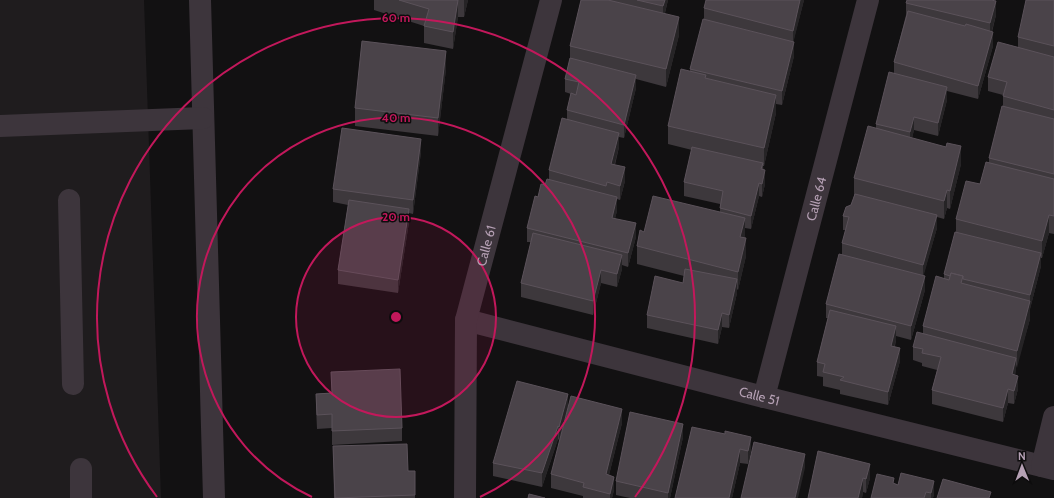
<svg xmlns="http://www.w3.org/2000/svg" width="1054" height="498" font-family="Cabin,sans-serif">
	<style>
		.built { fill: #1f1c1e }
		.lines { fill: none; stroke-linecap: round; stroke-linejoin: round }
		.minor { stroke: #3d353c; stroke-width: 22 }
		.wall { fill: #3d383c }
		.shaded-wall { fill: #262426 }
		.building { fill: #4a4349; stroke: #5b525a }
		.ring { fill: none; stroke: #c2185b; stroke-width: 2 }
		.labels { text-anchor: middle; stroke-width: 3; stroke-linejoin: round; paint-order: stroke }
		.street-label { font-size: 13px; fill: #b5a0b4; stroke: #0d0c0d }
		.centre { fill: #c2185b; stroke: #0d0c0d; stroke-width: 2 }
		.ring-label { font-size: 12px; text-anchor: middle; font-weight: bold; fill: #c2185b; stroke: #0d0c0d; stroke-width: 3; stroke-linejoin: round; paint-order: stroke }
	</style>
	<rect width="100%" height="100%" fill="#121112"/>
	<path class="built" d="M0,0h144l17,498h-161z"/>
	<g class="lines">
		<g class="minor">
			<path d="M200,0l14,498"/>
			<path d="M0,126l203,-8"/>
			<path d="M69,200l4,184"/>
			<path id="s1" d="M466,320l298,77 290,72"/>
			<path id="s2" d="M764,397l104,-397"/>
			<path d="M1042,466l12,-49"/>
			<path d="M81,469v29"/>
			<path id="s3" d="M465,498l1,-178 85,-320"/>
		</g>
	</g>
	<path class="wall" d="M374,0h94l-4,17h-6l-5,32 -29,-6v-17l-50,-16z
		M581,0h87l-3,13 14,22 -13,52 -30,-8v9l-12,50 -5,-1v10l-4,18 10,16 -5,19 -3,-1v12l-2,7 21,19 -8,30 -6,-2v4l-5,18 -16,-4 -8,32 -72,-18v-14l10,-41h-4v-14l11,-31 11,-17v-10l18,-50v-10l4,-16 -6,-2v-13l5,-21v-12z
		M804,0l-11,42 1,14 -12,49 -6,-1v9l-12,53h-1l2,18 -3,13 -3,-1 -8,33 -6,-1 -1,10 2,18 -8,34 -1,-1v4l-8,35 -7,-1 -4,17 -71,-16v-13l36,-32 1,-7 -47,-12v-18l7,-14 76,-20v-8l-36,-8v-14l8,-32 -24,-6v-18l22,-54v-3l14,-49v-12z
		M1054,0v234l-5,-1 -7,25h-1v8l-11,43v10l-14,49 -1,7 3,14 -4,15 -6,-1 -5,19 -71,-18v-14l5,-20 -15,-4v-3l-9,-3v-13l10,-13v-8l21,-48v-4l12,-42v-13l24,-35 9,-22v-4l14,-52v-11l-15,-4v-14l30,-30v-10z
		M906,3l90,12 -4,17 1,14 -15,53 -31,-8v9l-9,36 -24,-6 -2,8 49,26 -11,45 -3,-1 -3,11 -7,-2v11l-14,48 2,14 -14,50 -15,-4v4l-1,6 5,15 -12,44 -48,-11v-4l-17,-4v-9l-6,-1v-14l11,-44h-2v-14l16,-49v-12l4,-13h-3v-14l8,-11 3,-9v-18l22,-50v-4l18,-50v-12l12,-47z
		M446,69l-8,67 -83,-10v-18z
		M421,152l-8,62 -4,-1v9l-11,71 -60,-9v-14l10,-65 -15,-3v-13z
		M331,372l71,56v13l-70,4v-17l-15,1 -1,-22v-13l16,-1z
		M568,407l-9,33 -1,-1 -16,48 -49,-11v-13z
		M622,423l-13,52 5,15 -2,8h-29v-2l-32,-8v-14z
		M692,427l59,23 -3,14 -8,-1 -8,35h-57z
		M683,437l-13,61h-40l-14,-3v-14z
		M333,446l75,25h7v27h-81z
		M818,451l52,27 -4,15 -3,-1 -1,6h-54z
		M901,473l33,21 -1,4h-62l23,-14 4,1z"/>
	<path class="shaded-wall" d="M458,0v17l-5,32v-17z
		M464,0h4l-4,17z
		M665,0h3l-5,20v-14z
		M800,0h4l-11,44v-13z
		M996,1v14l-6,22v-14z
		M679,17v18l-13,52v-18z
		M993,32v14l-15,53v-13z
		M794,42v14l-12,49v-14z
		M446,51v18l-8,67v-18z
		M636,75v13l-12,50v-13z
		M947,87v13l-9,36v-13z
		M776,95v18l-12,53v-18z
		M914,117v13l-4,16v-14z
		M619,133v14l-8,30v-13z
		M421,139v13l-8,62v-14z
		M961,146v18l-11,45v-18z
		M625,167v14l-5,19v-14z
		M765,170v14l-3,13v-13z
		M759,183v13l-8,33v-13z
		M947,190v18l-3,11v-18z
		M617,197v14l-5,20v-13z
		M409,209v13l-11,71v-13z
		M937,215v13l-14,50v-13z
		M1049,215v18l-7,25v-17z
		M745,218v18l-5,19v-18z
		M636,223v14l-8,30v-14z
		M746,238v18l-8,34v-18z
		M1041,253v13l-11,43v-14z
		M622,255v14l-5,18v-13z
		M601,270v13l-8,32v-14z
		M925,276v14l-14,50v-14z
		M737,279v14l-8,35v-13z
		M1030,301v18l-13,49v-17z
		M722,313v14l-4,17v-14z
		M896,326v14l-5,19v-13z
		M900,348v13l-12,44v-13z
		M1016,358v13l-4,17v-14z
		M1018,376v13l-4,15v-13z
		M1008,389v14l-5,19v-14z
		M568,394v13l-9,33v-13z
		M622,409v14l-16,64v-13z
		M683,424v13l-13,61h-2v-5z
		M558,426v13l-16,48v-14z
		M751,437v13l-3,14v-13z
		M740,449v14l-8,35h-3z
		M805,454v14l-7,30h-3z
		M870,464v14l-4,15v-14z
		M614,477v13l-2,8h-2v-4z
		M863,478v14l-1,6h-4z
		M934,481v13l-1,4h-2v-5z"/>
	<path class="building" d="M399,0h59l-5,32 -29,-6 5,-17z
		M581,0h27l71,17 -13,52 -96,-23z
		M637,0h28l-2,6z
		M706,0h94l-7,31 -89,-23z
		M907,0h84l5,1 -6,22 -84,-20z
		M1026,0h28v46l-36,-9z
		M908,11l57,15 1,-2 27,8 -15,54 -84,-24z
		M703,19l91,23 -12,49 -92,-22z
		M362,41l84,10 -8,67 -83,-10z
		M998,42l56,15v53l-51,-14 4,-14 -19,-5z
		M570,58l66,17 -12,50 -57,-15 4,-17 5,2 3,-13 -14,-3z
		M681,69l25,6 -1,3 71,17 -12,53 -96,-22z
		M889,72l58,15 -9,36 -24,-6 -4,15 -34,-8z
		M1002,106l52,13v55l-65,-16z
		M562,118l57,15 -8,31 14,3 -5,19 -13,-4 -1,4 -57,-16z
		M868,126l78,21 1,-4 14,3 -11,45 -3,-1 -3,11 -90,-23z
		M342,128l79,11 -8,61 -80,-11z
		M692,147l71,16 -2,6 4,1 -3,14 -3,-1 -8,33 -31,-8 3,-17 -39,-9z
		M986,162l68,17v37l-5,-1 -7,26 -86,-22 10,-38 14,3z
		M547,179l70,18 -5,21 24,5 -8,30 -101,-25 8,-32 3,1 3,-13 4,1z
		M855,194l82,21 -14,50 -81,-22 7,-26 -6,-1 3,-9 5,-2z
		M653,196l92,22 -5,19 6,1 -8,34 -101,-26 3,-16 4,2z
		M349,200l60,9 -11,71 -60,-10z
		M955,232l86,21 -11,42 -67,-16v-3l-12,-3 -1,3 -6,-2z
		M533,233l89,22 -5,19 -16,-4 -8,31 -72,-18z
		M839,254l86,22 -14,50 -85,-22z
		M685,269l52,10 -8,36 -7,-2 -4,17 -71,-15 8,-39 28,7z
		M951,273l12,3 -2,7 69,18 -13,50 -94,-25 13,-50 13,4z
		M830,310l66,16 -5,20 9,2 -12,44 -48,-12 4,-3 -21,-5 2,-8 -8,-2z
		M917,332l99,26 -4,16 6,2 -4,15 -6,-2 -5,19 -71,-18 9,-33 -19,-4 1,-4 -10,-2z
		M400,369l2,59 -70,3v-17l-15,1 -1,-21 16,-1 -1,-21z
		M517,381l51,13 -9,33 -1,-1 -16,47 -49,-10z
		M571,396l51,13 -16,65 8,3 -4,17 -27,-7 1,-4 -33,-9z
		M630,412l53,12 -15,69 -52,-12z
		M692,427l33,7v-3l26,6 -3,14 -8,-2 -11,49h-54z
		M754,442l51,12 -10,44h-54z
		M407,444l1,27h7v24l-80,3 -2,-52z
		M818,451l52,13 -4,15 -3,-1 -5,20h-50z
		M901,473l33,8 -3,12 -5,-1 -2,6h-53l6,-24 17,4 -1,5 5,2z
		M943,479l48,13 -2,6h-52z
		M529,494l16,4h-17z"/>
	<circle cx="396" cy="317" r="100" fill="#c2185b" fill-opacity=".12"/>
	<g class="ring">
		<circle cx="396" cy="317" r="100"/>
		<path d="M312 497A199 199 0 1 1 480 497"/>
		<path d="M157 497A299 299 0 1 1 635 497"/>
	</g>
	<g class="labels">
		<g class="street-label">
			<text dy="5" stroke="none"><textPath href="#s2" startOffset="205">Calle 64</textPath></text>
			<text dy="5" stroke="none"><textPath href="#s3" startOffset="255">Calle 61</textPath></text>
			<text dy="5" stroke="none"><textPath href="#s1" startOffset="303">Calle 51</textPath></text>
		</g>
	</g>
	<circle cx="396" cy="317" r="6" class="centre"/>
	<g class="ring-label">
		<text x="396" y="22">60 m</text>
		<text x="396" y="122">40 m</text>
		<text x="396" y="221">20 m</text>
	</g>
	<g transform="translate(1022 466) rotate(359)" stroke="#0d0c0d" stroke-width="3" paint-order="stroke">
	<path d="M0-3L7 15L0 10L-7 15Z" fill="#b5a0b4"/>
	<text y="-6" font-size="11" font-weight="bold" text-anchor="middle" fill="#b5a0b4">N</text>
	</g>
</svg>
